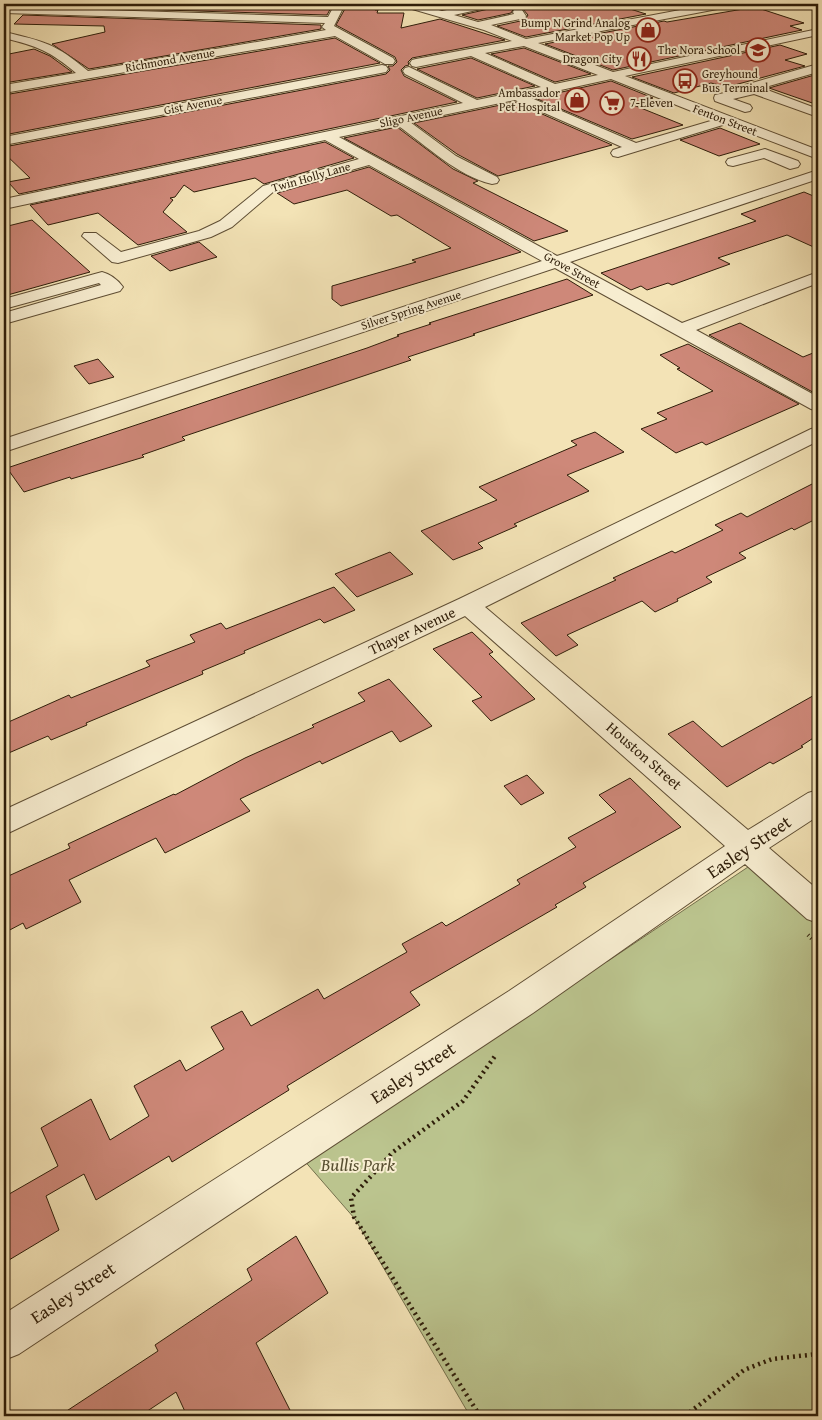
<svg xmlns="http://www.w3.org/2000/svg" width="822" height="1420" font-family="'Gentium Book Plus',serif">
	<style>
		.green { fill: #bbc48e; stroke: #74704c }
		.building { fill: #ce8879; stroke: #2e1d09 }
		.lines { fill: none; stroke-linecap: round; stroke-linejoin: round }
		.minor-casing { stroke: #5f4e34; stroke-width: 2 }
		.path-far1 { stroke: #2e1d09; stroke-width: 4; stroke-dasharray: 1 3; stroke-linecap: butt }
		.path { stroke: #2e1d09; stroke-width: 4.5; stroke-dasharray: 2 4; stroke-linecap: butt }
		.minor { fill: #f7edd0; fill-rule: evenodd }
		.labels { text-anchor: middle; stroke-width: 4; stroke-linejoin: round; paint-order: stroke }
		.far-poi-label { font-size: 12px; fill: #2e1d09; stroke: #f7edd0; text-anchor: end }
		.far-street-label { font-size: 12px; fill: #2e1d09; stroke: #f7edd0 }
		.street-label { font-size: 15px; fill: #2e1d09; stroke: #f7edd0 }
		.near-street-label { font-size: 18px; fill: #2e1d09; stroke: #f7edd0 }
		.near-park-label { font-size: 18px; font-style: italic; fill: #584f31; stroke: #f7edd0 }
	</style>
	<rect width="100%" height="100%" fill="#f3e3b6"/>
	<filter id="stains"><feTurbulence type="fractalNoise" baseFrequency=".004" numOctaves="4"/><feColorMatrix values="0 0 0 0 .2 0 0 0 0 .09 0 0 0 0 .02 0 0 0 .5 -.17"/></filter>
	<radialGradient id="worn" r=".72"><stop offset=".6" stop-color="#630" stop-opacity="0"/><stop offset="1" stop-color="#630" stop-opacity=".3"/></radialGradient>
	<path class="green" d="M751,865l67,61v490h-348l-115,-197 -53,-61 285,-192 21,-5z"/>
	<path class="building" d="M35,4h177l-2,2 85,1 2,-3h36l-6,11 -295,-9z
		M537,4h59v4h31l19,6 -120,23 -29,-11 28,-6 3,-5 -6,-7h-8l-3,5 -33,7 -16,-5 31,-7z
		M347,5l29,1 -1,4h3l-1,3h27l-3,15 39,-9 65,21 -93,18 -4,4 1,3 -4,1 -4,4 3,6 53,26 -438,92 -11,-12 22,-4 -26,-25v-6l382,-73 4,-4 -2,-4h5l4,-4 -2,-5 -59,-32z
		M755,7l49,16 -14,3 12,4 -189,40 -68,-26 119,-23 3,1z
		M23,15l298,10v4l-232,40 -37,-25 53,-12 -1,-6 -90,-2z
		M335,38l45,25 -376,72v-40z
		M780,45l27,9 -22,6 20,6 -78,21 -16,-4 -37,10 -42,-16z
		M524,48l67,26 -36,8 -64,-28z
		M34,49l16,7 22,16 -68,11v-28z
		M471,58l64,28 -58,12 -60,-29z
		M818,74v31l-49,-17z
		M611,81l42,17 -22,6 52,21 -51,14 -97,-41z
		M515,102l97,43 -114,31 -41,-22 -43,-31z
		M397,127l56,42 25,12 -5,2 95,48 -34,10 -190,-103z
		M720,128l40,16 -41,12 -39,-16z
		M325,142l29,16 -90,26 -9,-6 -61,14 -10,-7 -9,12 -5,1 3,2 -10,12 24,20 -49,13 -40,-32 -50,12 -18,-20z
		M369,167l152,85 -180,54 -9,-7v-13l84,-24 -4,-2 39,-12 -54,-33 -6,1 -44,-26 -53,14 -17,-11z
		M804,192l14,6v51l-31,-14 -69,23 12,6 -58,21 -4,-2 -21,7 -6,-4 -10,4 -30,-17 155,-52 -15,-7z
		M32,220l58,52 -86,24v-69z
		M199,242l18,15 -47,14 -19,-15z
		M567,279l26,16 -120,39 2,1 -67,22 3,3 -229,77 3,3 -43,15 2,2 -73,22 -1,-2 -46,15 -17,-24 360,-120 32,-12 -2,-1 34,-11 -2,-1z
		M740,323l63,34 15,-6v44l-109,-60z
		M688,344l111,60 -93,41 -4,-3 -26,11 -35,-24 26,-10 -10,-6 56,-22 -36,-22 3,-1 -20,-13z
		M98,359l16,18 -25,7 -15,-18z
		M595,432l29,20 -57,23 22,16 -75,33 3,2 -39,17 5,5 -30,12 -32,-29 76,-31 -18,-13 98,-42 -6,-4z
		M818,481v37l-24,12 -2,-2 -53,25 7,5 -40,19 6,5 -35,17 1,2 -23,11 -13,-11 -75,34 11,10 -22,11 -35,-33 95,-43 -3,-2 59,-27 3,2 48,-23 -8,-5 26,-12 6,4z
		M390,552l23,22 -56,23 -22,-23z
		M334,587l21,23 -31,13 -4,-4 -76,32 1,2 -43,18 1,3 -117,49 1,2 -36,15 -3,-4 -44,19v-31l65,-29 2,3 79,-32 -4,-5 49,-19 -5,-7 31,-12 5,6z
		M472,632l21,20 -4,2 46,45 -44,22 -19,-20 10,-4 -49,-48z
		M389,679l43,47 -32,16 -8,-11 -70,33 -2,-3 -80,38 10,12 -85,42 -9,-15 -87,42 12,22 -55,27 -3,-6 -19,10v-55l66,-30 -2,-4 106,-50 1,1 70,-37 69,-31 -2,-2 53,-24 -7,-8z
		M818,693v42l-17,11 2,1 -30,17 -3,-2 -43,25 -59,-53 25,-13 29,26z
		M527,775l17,18 -23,12 -17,-19z
		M630,778l51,49 -98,56 3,4 -31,18 2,2 -147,85 10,13 -133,81 2,4 -117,72 -3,-6 -73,44 -12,-26 -38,22 13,34 -55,33v-66l54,-31 -17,-38 50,-29 19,41 39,-24 -15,-30 46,-26 6,11 38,-22 -13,-22 31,-16 9,15 67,-37 6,10 83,-47 -5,-8 40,-22 4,4 74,-42 -3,-4 59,-33 -8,-9 48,-26 -17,-17z
		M296,1236l32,57 -72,50 37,73h-106l-11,-24 -36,24h-81l99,-65 -3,-6 97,-65 -5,-11z"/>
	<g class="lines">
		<g class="minor-casing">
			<path id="minor" d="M335,4h10l-11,22 59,32 2,3 -2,3h-8l-50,-28 -331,57v-8l72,-12c-26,-22 -39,-27 -72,-35v-6c40,9 52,12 84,39l238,-41 -4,-3 3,-4 -321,-10v-6l324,10z
				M401,4h16l25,7 34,-7h20l-1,2 -41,9 24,7 36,-8 -1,-2 1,-2h8l4,6 -1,2 -34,7 35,14 186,-35h21l-5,3 -190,36 75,29 205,-43v6l-193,41 193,74v9l-92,-35 -108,33 -5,-1 -2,-3 2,-3 9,-3 -107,-47 -105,22 46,34 41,21 2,3 -2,3 -5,1c-35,-8 -66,-39 -95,-59l-58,12 218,119 261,-86v9l-248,83 112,61 136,-51v11l-122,47 122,67v14l-7,-2 -256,-141 -551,184v-13l538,-178 -173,-96 -96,27 -41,35 -21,10 -93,26 -6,-1 -30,-26 2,-3h12l25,19 78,-21 21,-10 43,-35 96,-27 -34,-19 -321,69v-10l459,-96 -58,-29 -2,-3 2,-3 4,-1 68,33 64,-13 -70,-31 -55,11 -4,-1 -2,-3 2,-3 4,-1 96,-18 -28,-11 -82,-24zM524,46l74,29 -43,9 -70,-31zM611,79l103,41 -78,23 -107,-46z
				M809,4h9v4l-8,-2z
				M818,64v8l-56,16 56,21v8l-64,-23 -21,5 17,6 2,3 -2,3 -5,1 -30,-11 -1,-3 1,-3 28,-6 2,-4z
				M382,65l4,1 2,3 -2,3 -382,73v-8z
				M765,149l33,12 2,3 -2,3 -8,2 -26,-11 -31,8 -5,-1 -2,-3 2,-3z
				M102,272c8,2 16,8 21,15l-3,4 -116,33v-11l97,-28 -2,-2 -95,26v-10z
				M818,427v14l-333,166 263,223 60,-37 10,-3v26l-49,32 49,42v33l-11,-4 -62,-55 -212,149 -514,341 -15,6v-46l505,-323 216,-145 -260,-230 -461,219v-25l455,-211 352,-170z"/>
		</g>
		<path class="path-far1" d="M808,935l10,10"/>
		<path class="path" d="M480,1416l-126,-199 -3,-19 42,-46 70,-51 32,-45
			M685,1416l59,-46 28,-11 46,-5"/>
		<use href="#minor" class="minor"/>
	</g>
	<defs>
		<g id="shop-ring" transform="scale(1.25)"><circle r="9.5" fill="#f7edd0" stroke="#8f2418" stroke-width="1.5"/><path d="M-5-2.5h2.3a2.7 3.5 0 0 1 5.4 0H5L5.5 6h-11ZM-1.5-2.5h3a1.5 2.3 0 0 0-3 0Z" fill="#8f2418"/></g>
		<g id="school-ring" transform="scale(1.25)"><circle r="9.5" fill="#f7edd0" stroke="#8f2418" stroke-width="1.5"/><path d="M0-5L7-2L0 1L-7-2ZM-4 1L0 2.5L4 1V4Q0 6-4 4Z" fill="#8f2418"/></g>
		<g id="restaurant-ring" transform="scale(1.25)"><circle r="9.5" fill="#f7edd0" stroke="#8f2418" stroke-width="1.5"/><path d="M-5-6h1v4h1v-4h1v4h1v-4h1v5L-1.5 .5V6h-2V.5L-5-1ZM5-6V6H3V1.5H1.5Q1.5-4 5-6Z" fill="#8f2418"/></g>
		<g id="bus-ring" transform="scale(1.25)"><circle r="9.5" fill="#f7edd0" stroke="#8f2418" stroke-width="1.5"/><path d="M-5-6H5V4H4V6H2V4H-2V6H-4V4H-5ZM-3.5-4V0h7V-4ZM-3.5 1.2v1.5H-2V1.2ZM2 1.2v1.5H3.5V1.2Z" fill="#8f2418"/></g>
		<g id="supermarket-ring" transform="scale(1.25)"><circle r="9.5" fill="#f7edd0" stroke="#8f2418" stroke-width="1.5"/><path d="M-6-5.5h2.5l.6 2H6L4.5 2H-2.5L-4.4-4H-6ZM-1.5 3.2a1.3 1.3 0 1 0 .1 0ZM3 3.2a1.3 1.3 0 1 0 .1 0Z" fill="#8f2418"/></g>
	</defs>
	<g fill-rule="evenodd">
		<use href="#shop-ring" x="648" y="30"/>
		<use href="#school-ring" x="758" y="50"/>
		<use href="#restaurant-ring" x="639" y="59"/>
		<use href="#bus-ring" x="685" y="81"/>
		<use href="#shop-ring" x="577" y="100"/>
		<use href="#supermarket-ring" x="612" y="103"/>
	</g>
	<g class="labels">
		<g class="far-poi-label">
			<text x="630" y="27">Bump N Grind Analog<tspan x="630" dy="14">Market Pop Up</tspan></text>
			<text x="740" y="54">The Nora School</text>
			<text x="622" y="63">Dragon City</text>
			<text x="702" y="78" text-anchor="start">Greyhound<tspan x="702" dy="14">Bus Terminal</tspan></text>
			<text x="560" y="97">Ambassador<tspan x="560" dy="14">Pet Hospital</tspan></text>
			<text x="630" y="107" text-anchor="start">7-Eleven</text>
		</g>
		<g class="far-street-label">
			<text transform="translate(170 60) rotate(-10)" y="4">Richmond Avenue</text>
			<text transform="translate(193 105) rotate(-11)" y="4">Gist Avenue</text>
			<text transform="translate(411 117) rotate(-12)" y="4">Sligo Avenue</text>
			<text transform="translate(725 120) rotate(21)" y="4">Fenton Street</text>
			<text transform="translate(311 177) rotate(-16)" y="4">Twin Holly Lane</text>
			<text transform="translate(572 270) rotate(29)" y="4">Grove Street</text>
			<text transform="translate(411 310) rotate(-18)" y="4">Silver Spring Avenue</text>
		</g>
		<g class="street-label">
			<text transform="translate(412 631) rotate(-25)" y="5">Thayer Avenue</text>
			<text transform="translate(644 756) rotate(41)" y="5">Houston Street</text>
		</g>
		<g class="near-street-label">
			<text transform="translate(749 847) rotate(-34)" y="6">Easley Street</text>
			<text transform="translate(413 1073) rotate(-33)" y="6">Easley Street</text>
			<text transform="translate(73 1293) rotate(-33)" y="6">Easley Street</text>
		</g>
		<g class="near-park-label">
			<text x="358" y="1171">Bullis Park</text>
		</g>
	</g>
	<rect width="822" height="1420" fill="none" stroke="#f3e3b6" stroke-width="20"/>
	<rect x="5" y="5" width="812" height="1410" fill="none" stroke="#2e1d09" stroke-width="2.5"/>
	<rect x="10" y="10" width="802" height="1400" fill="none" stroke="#2e1d09"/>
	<rect width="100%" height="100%" filter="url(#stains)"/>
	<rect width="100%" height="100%" fill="url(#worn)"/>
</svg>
